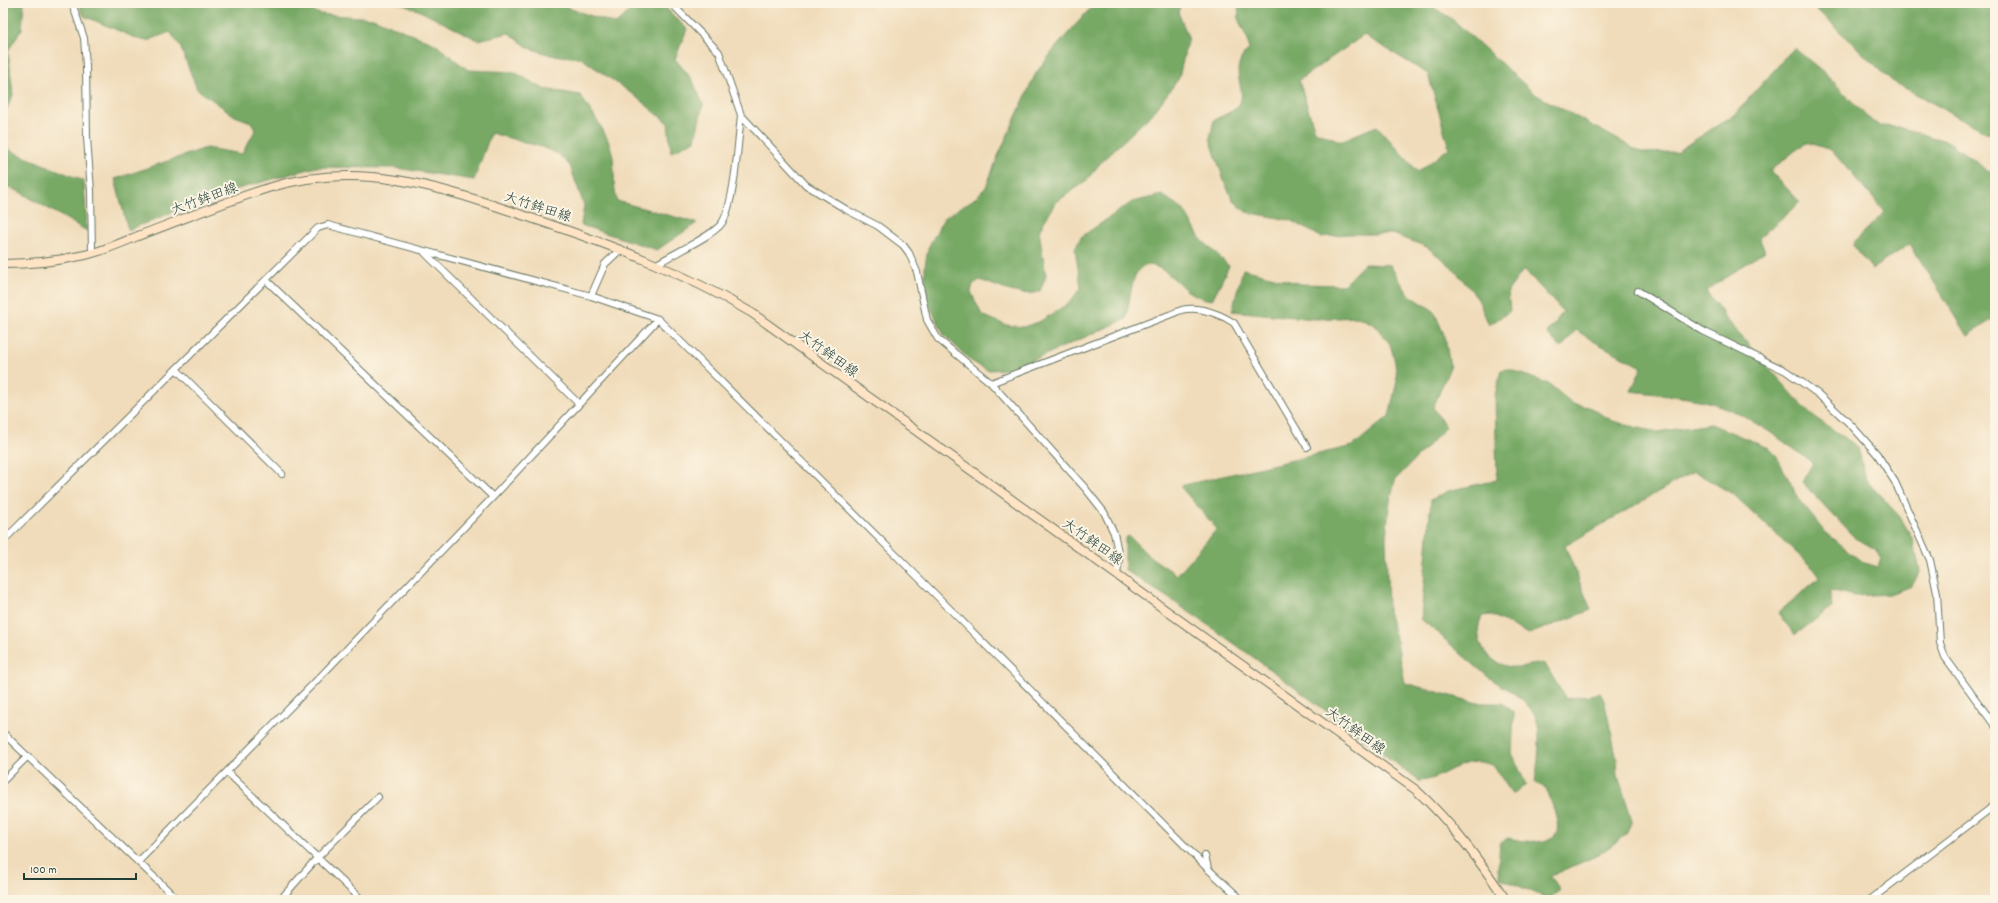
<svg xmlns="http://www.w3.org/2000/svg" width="1998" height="903" font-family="Dekko,'Klee One',sans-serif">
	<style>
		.forest { fill: #77a965; stroke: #4b734c; fill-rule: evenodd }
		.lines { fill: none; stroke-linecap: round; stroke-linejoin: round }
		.street-casing { stroke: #687563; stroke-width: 8 }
		.secondary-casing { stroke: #687563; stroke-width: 10 }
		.street { stroke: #fff; stroke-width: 6 }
		.secondary { stroke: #fee4c5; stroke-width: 8 }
		.labels { text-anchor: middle; stroke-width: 4; stroke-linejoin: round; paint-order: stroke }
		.street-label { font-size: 14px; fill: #1f3d34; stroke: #fcf5e5 }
	</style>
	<rect width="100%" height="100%" fill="#fcf5e5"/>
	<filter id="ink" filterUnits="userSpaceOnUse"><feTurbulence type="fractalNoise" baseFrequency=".025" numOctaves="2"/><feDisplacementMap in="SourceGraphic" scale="8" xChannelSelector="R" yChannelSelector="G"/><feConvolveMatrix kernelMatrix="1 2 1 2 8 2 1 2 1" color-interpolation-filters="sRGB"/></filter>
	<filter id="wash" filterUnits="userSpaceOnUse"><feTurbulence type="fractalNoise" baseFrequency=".012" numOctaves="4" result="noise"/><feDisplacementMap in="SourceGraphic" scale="16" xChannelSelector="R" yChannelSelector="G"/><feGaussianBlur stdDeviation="0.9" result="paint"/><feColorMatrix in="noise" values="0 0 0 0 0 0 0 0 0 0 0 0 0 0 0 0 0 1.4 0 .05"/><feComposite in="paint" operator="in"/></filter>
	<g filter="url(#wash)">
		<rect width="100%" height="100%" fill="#f0dcba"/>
		<path class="forest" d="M3,3h21l-2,26 -14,22 5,44 -10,22z
			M80,3h217l23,11 53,4 62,26 33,26 46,2 30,17 36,6c12,19 30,40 33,63 2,15 0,29 4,43l80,22 -40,27 -76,-25 3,-20 -14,-39 -12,-12 -16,-7 -51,-14 -17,47 -78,-12 -80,-1 -100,28 -88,35 -13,-51 91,-31 36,6 14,-25 -5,-7 -16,-6 -38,-27 -17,-43 -10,-14 -23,9 -9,-2 -54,-23 -4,-8z
			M398,3h162l11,6 45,15 22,-21h23l26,26 -12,30 17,20 11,25 -8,36 -24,12 -3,-29 -33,-27 -54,-38 -30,-3 -22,-7 -20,-15 -31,7 -60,-30z
			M1095,3h87l-4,9 10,25 -9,41 -25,34 -52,49 -17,21 -30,21 -16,28 7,45 -6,15c-19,8 -42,-5 -60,-11l-7,4 -2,8 11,23 24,10 17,2 16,-5 30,-19 12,-15 -6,-40 6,-11 51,-35 30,-7 21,14 17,29 29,28 -17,34c-10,-1 -18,-5 -26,-10 -10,-9 -38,-40 -50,-16 -5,9 -8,35 -10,45l-113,50 -26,1 -16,-9 -27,-26 -16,-33 -3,-18v-18l3,-18 16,-30 30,-19 12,-12 12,-31 38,-83 20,-26z
			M1238,3l190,1 24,15 83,75 107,59 34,-1 59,-38 59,-66 32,26 41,43 13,9 18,1 51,15 38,28 8,2v145l-27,19 -58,-92 -38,25 -20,-25 33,-32 -54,-62 -25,-8 -36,29 30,31 -41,36 6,13 -59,40 26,35 78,88 48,33 8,33 34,37 13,22 7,32 -8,15 -23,8 -35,2 -24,-6 2,17 -37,28 -17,-22 41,-35 -4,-8 -81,-75 -40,-24 -129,75 26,64 -62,24 -38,-19 -9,1c-11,22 5,48 29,51 11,1 23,-4 34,-3l21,35 34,-6 4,7 13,59 1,17 14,44 -6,15 -28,20 -47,21 9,14 -11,9 -49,-21 -2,-9 2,-26 8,-5c14,3 55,12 49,-17 -2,-11 -7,-22 -11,-33l-11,-5c2,-17 8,-52 0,-67 -10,-21 -32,-27 -49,-41 -22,-18 -43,-38 -65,-56l10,-119 17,-9 49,-11 -2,-85 6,-25 8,-1 40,15 24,20 16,3 24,14 17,5 27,6 54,-8 58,24 7,7 24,46 23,29 39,32 16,5 3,-9 -4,-8 -23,-13 -52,-55 11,-19c-33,-24 -68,-52 -109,-62 -24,-5 -49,-7 -73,-10l11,-24 -49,-26 -17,-11 -15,18 -14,-15 16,-21 -39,-43 -16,22 2,20 -21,14 -12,-28 -26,-31 -24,-19 -34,-13h-46l-26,3 -31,-17 -44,-8 -13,-12 -8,-16 -15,-46 4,-18c7,-4 19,-8 24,-14 12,-15 -13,-35 11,-57l-1,-9 -9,-19zM1364,35l64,39 21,74 -31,24 -41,-46 -37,15 -25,-10 -16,-51z
			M1814,3h181v134l-103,-56 -78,-74z
			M3,142l8,9 73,30 3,50 -69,-40 -15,-6z
			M1364,264l26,1 18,29 26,17 11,26 5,30 -17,41 13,19 -51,53 -6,26 -3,32 2,73 9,31 8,41 72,20h26l11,10 -2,40 14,32 -14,9 -19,-29c-5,-1 -13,-4 -18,-3 -21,1 -36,19 -56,19 -96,-72 -192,-147 -294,-211v-32l4,-2 20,20 28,19 40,-46 -37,-43 173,-40 36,-30 8,-35 -2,-19 -5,-18 -16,-20 -16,-7 -43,2 -83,-8 11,-42 58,15 42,1z"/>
	</g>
	<g filter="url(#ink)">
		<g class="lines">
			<g class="street-casing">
				<path id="street" d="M72,3l12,35 2,28 1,72 4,53 1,62
					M671,3l48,49 22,63 65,70 41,25 31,16 25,19 6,8 8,19 10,48 11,19 53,44 94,105 19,24 10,21 3,14 2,11 -2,17
					M425,253l154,151
					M657,264c15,-10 56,-28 65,-41 13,-21 16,-82 19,-108
					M266,280l227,217
					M1638,291l65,40 83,40 32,23 34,32 25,28 18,28 35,78 7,33 3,50 5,14 50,69
					M591,296l14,-32 16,-15
					M177,370l105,104
					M991,383l178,-68c6,-2 12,-6 18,-6 15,-2 35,6 47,14l73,124
					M3,541l315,-313 10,-3 263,71 67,23 268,266 282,284 34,31
					M3,733l175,167
					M227,772l135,128
					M3,781l25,-25
					M1205,856l3,12
					M138,862l180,-183 175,-182 165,-178
					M280,900l38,-43 60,-60
					M1870,900l125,-95"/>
			</g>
			<g class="secondary-casing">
				<path id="secondary" d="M3,264c28,0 55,-3 82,-9 18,-4 36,-12 53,-19 43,-16 86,-34 130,-48 94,-30 177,1 266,31 77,26 147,52 218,94l664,477c36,33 63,70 90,110"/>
			</g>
			<use href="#street" class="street"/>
			<use href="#secondary" class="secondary"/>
		</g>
	</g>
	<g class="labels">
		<g class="street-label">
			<text transform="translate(204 198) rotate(-20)" y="5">大竹鉾田線</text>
			<text transform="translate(538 206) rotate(18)" y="5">大竹鉾田線</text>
			<text transform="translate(829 353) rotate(36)" y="5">大竹鉾田線</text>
			<text transform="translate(1093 541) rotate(35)" y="5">大竹鉾田線</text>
			<text transform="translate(1356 730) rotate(36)" y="5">大竹鉾田線</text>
		</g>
	</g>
	<rect width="1998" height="903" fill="none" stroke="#fcf5e5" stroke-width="16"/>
	<path d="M24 873v6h112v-6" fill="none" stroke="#1f3d34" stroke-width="2"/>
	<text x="30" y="873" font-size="12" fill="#1f3d34" stroke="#fcf5e5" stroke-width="3" paint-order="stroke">100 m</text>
</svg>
